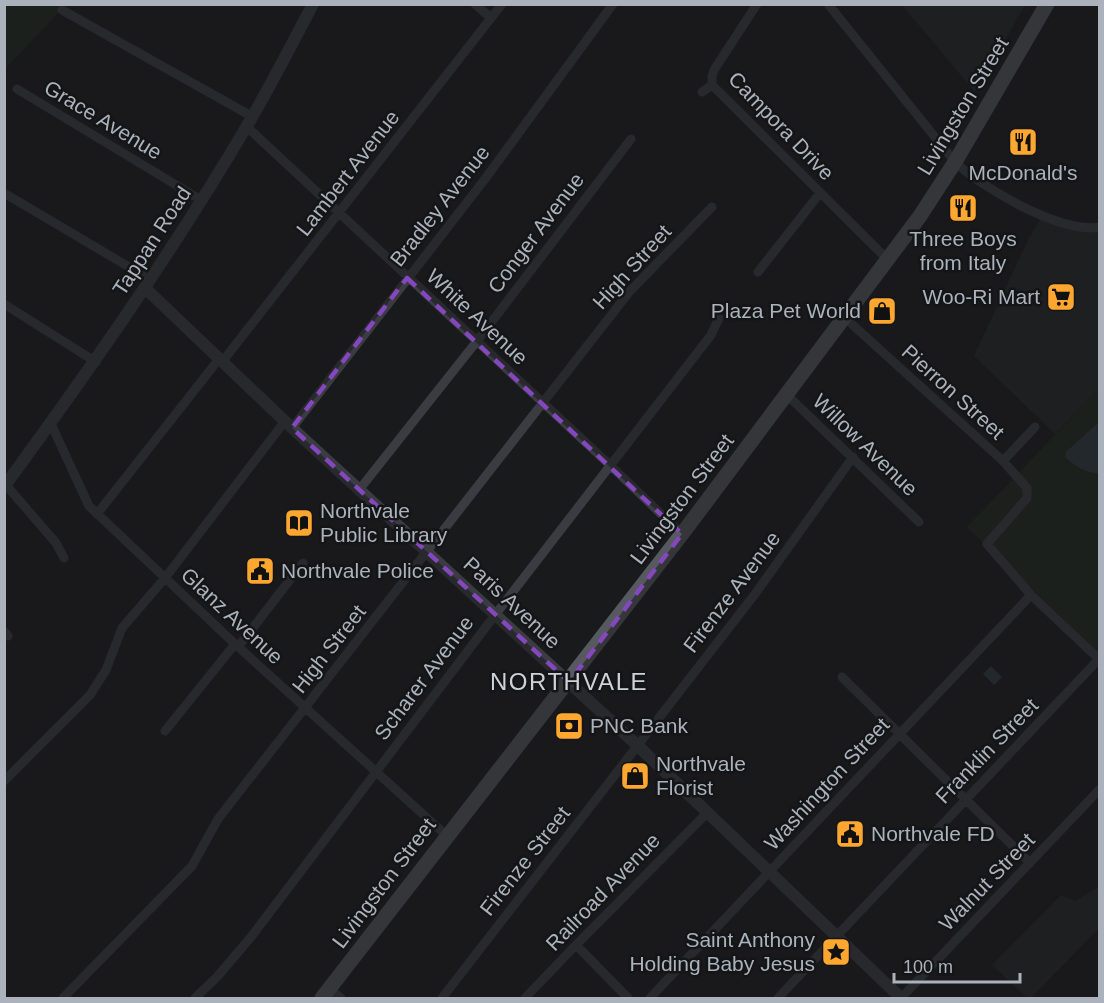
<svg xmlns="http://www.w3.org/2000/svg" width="1104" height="1003" font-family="Helvetica,sans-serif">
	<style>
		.built { fill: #252629 }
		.green { fill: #1f281f }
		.water { fill: #2e3b41 }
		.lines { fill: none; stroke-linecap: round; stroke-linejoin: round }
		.minor { stroke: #3a3c41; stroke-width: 9 }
		.tertiary { stroke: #3a3c41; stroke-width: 12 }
		.primary { stroke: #565960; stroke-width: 15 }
		.marked { fill: none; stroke: #8547be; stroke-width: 4.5; stroke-dasharray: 12 8; stroke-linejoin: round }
		.labels { text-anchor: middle; stroke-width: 5; stroke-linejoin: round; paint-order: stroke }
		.street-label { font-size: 21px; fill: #abb2bc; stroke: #141517 }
		.poi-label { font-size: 21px; fill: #abb2bc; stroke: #141517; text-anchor: start }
		.quarter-label { font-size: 24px; letter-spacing: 1.5px; fill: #cdd1d8; stroke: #141517 }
	</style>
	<rect width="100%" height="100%" fill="#191a1c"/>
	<path class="built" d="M902,5h123l-50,87z
		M1043,215l50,13 6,-3v169l-3,-2 -41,42 -81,-78 54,-116z
		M1099,887v41l-68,70h-4l-35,-33 69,-70 14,6z"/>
	<path class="green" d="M5,5h58l-6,9 -52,55z
		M1097,391l3,3 -1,259 -132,-126z"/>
	<path class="water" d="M1099,422v51c-14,0 -24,-7 -34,-16l1,-5z
		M991,666l11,11 -8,8 -11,-11z"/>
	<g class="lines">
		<path class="minor" d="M475,4l16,14
			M757,4l-43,66 -2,6v9l176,175
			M828,4l127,158c27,26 106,72 145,65
			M62,10l191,107
			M17,89l184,111
			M702,92l10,-7
			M247,127l364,339 71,68
			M4,193l147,87
			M758,272l62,-79
			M4,304l92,58
			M845,318l158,143 32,-34
			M222,362l280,-358
			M786,394l133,128
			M51,424l38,82 146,138 212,192
			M292,428l193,-249 128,-175
			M1003,461l24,27v10l-40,46 44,51 69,65
			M6,485l50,58 8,15
			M359,490l118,-149 154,-202
			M97,514l122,-155
			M4,631l4,5
			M238,647l65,-84
			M842,677l188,186
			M165,731l70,-87
			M4,781l86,-86 16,-25 16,-42 43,-50 120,-157
			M576,945l52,53
			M330,989l11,9
			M63,998l129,-132 26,-47 412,-528 82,-84
			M195,998l22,-21 34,-40 244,-322 216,-280 8,-17
			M442,998l313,-404 98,-137
			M525,998l51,-53 132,-133
			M650,998l381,-403
			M778,998l321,-339
			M901,998l199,-209"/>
		<path class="tertiary" d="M145,288l147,140 345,317 264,253
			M4,487c86,-118 170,-237 244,-363 23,-39 44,-80 65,-120"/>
		<path class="primary" d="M322,998l360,-464 238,-318 35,-54 92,-158"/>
	</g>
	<path d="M0 0H1104V1003H0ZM407,278l275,256 -113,148 -277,-254z" fill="#191a1c" fill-opacity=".55" fill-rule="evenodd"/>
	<path class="marked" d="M407,278l275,256 -113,148 -277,-254z"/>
	<defs>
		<g id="restaurant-square" transform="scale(1.5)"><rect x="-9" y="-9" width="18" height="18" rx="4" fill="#fda630" stroke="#141517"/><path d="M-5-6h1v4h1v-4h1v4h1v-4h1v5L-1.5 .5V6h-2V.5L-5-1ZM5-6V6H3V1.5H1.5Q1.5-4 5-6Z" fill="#111"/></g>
		<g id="supermarket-square" transform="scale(1.5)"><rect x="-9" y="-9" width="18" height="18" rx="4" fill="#fda630" stroke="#141517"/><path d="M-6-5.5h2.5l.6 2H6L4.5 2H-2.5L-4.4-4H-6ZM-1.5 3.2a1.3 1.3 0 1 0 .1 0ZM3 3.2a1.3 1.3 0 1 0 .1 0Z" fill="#111"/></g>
		<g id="shop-square" transform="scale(1.5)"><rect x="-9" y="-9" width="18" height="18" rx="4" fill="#fda630" stroke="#141517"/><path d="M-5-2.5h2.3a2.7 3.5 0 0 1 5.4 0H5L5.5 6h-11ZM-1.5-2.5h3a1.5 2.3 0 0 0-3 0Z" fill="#111"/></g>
		<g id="library-square" transform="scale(1.5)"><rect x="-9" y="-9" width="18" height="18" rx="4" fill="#fda630" stroke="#141517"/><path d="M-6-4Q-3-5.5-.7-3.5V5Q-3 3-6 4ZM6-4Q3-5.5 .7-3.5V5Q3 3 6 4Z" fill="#111"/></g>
		<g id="civic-square" transform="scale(1.5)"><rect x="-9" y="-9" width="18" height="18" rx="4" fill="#fda630" stroke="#141517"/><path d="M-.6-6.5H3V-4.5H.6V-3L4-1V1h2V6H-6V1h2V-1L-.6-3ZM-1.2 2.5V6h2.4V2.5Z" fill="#111"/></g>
		<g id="bank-square" transform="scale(1.5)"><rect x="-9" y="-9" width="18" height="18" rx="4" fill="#fda630" stroke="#141517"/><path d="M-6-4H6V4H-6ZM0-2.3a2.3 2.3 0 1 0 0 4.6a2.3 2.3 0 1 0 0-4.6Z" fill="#111"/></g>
		<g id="sight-square" transform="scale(1.5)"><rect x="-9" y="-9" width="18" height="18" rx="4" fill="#fda630" stroke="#141517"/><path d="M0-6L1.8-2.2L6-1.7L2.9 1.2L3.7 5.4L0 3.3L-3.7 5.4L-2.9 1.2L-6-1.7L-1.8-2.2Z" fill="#111"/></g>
	</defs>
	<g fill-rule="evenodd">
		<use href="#restaurant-square" x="1023" y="142"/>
		<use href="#restaurant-square" x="963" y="208"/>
		<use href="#supermarket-square" x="1061" y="297"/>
		<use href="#shop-square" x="882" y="311"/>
		<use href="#library-square" x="299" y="523"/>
		<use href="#civic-square" x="260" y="571"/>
		<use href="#bank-square" x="569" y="726"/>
		<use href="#shop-square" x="635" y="776"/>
		<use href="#civic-square" x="850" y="834"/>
		<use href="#sight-square" x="836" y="952"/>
	</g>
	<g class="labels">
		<g class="street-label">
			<text transform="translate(963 106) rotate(-59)" y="7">Livingston Street</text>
			<text transform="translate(103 120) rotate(31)" y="7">Grace Avenue</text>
			<text transform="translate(781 126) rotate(46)" y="7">Campora Drive</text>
			<text transform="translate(348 173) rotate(-52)" y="7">Lambert Avenue</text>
			<text transform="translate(440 206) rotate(-52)" y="7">Bradley Avenue</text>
			<text transform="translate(536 233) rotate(-53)" y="7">Conger Avenue</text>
			<text transform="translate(152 241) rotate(-57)" y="7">Tappan Road</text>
			<text transform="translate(632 267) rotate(-48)" y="7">High Street</text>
			<text transform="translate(477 317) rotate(43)" y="7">White Avenue</text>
			<text transform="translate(953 392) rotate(42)" y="7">Pierron Street</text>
			<text transform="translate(865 445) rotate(44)" y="7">Willow Avenue</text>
			<text transform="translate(682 499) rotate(-53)" y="7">Livingston Street</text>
			<text transform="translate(732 592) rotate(-53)" y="7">Firenze Avenue</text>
			<text transform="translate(512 603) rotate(43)" y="7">Paris Avenue</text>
			<text transform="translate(232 616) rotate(43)" y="7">Glanz Avenue</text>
			<text transform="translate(329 649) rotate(-52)" y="7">High Street</text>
			<text transform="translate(424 678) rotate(-53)" y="7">Scharer Avenue</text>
			<text transform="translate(987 751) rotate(-46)" y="7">Franklin Street</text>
			<text transform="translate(827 784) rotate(-47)" y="7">Washington Street</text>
			<text transform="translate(525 861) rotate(-52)" y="7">Firenze Street</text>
			<text transform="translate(987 882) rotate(-46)" y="7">Walnut Street</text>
			<text transform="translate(384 883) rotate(-53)" y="7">Livingston Street</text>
			<text transform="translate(603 892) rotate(-46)" y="7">Railroad Avenue</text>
		</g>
		<g class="poi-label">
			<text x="1023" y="180" text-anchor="middle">McDonald's</text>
			<text x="963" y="246" text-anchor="middle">Three Boys<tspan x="963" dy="24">from Italy</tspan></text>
			<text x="1040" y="304" text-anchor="end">Woo-Ri Mart</text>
			<text x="861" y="318" text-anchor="end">Plaza Pet World</text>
			<text x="320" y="518">Northvale<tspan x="320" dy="24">Public Library</tspan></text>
			<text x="281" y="578">Northvale Police</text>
			<text x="590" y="733">PNC Bank</text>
			<text x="656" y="771">Northvale<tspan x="656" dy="24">Florist</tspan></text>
			<text x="871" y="841">Northvale FD</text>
			<text x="815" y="947" text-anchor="end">Saint Anthony<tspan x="815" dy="24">Holding Baby Jesus</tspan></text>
		</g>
		<g class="quarter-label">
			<text x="569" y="690">NORTHVALE</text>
		</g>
	</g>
	<rect width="1104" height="1003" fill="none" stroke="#abb2bc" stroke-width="12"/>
	<path d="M894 973v9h126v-9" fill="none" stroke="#abb2bc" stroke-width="3"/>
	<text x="903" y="973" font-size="18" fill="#abb2bc" stroke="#141517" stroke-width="4.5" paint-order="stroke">100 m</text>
</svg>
